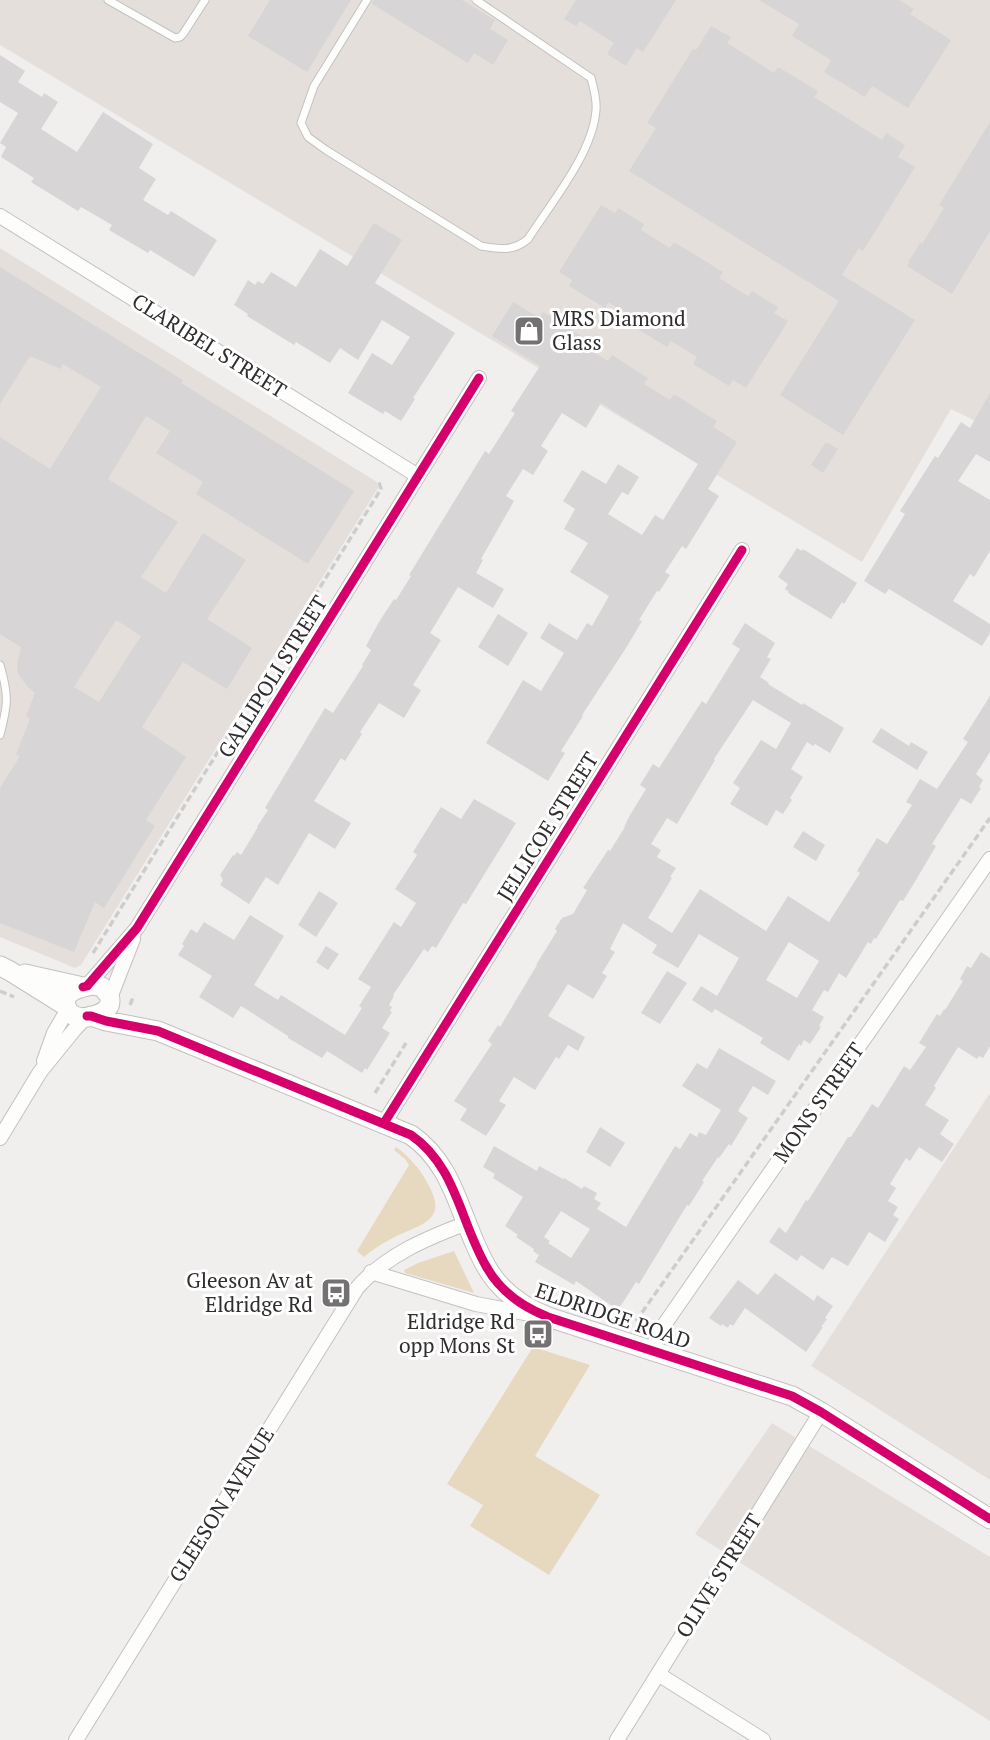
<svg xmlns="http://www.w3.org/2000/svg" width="990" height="1740" font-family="'PT Serif',serif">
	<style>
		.built { fill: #e5dfdc }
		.green { fill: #e7d8c0 }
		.building { fill: #d7d5d5; fill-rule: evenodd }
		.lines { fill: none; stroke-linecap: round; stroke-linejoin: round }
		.lane-casing { stroke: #c3c1c1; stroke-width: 9 }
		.street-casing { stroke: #c3c1c1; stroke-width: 16 }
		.secondary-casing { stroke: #c3c1c1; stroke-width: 21 }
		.path { stroke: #cecdcd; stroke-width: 3.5; stroke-dasharray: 7 3.5; stroke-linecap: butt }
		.lane { stroke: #fdfdfc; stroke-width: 7 }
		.street { stroke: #fdfdfc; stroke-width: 14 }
		.secondary { stroke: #fdfdfc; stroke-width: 19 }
		.cycleway-casing { stroke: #fff; stroke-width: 13 }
		.cycleway { stroke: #d6006c; stroke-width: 9 }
		.labels { text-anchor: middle; stroke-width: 6; stroke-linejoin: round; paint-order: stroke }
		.poi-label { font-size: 21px; fill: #2f2d2d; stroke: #fff; text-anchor: end }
		.street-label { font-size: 21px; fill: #2f2d2d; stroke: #fff }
	</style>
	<rect width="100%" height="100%" fill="#f1efee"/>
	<path class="built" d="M0,0h990v428l-39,-19 -89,153 -862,-517z
		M0,248l377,234 1,6 -297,477 -6,3 -75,-31z
		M990,1093v387l-179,-114z
		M772,1423l218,134v164l-295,-187z"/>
	<path class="green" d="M396,1147c14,10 24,22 32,37 22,39 -10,40 -37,55 -10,5 -19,11 -27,18l-7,-6 52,-86 -4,-6 -11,-9z
		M454,1251l20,42 -69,-20 -1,-3 14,-7z
		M533,1347l57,18 -55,91 65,39 -51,80 -79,-49 13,-21 -36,-21z"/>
	<path class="building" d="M270,0h81l-44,72 -59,-36z
		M373,0h89l33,20 -5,9 18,11 -15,25 -19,-12 -6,10 -96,-59z
		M576,0h100l-33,52 -6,-4 -11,18 -19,-12 7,-11 -34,-22 -4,5 -12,-7z
		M759,0h140l15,9 -4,5 41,26 -43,68 -36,-22 -7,11 -41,-25 7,-12 -39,-24 7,-12z
		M711,26l20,11 -4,6 47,30 4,-6 40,24 -4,6 68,43 4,-7 19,12 -7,12 17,10 -52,84 -4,-3 -17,27 73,45 -72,115 -63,-40 59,-94 -210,-130 27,-43 -9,-5 46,-74 3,1z
		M0,55l25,16 -7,11 24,15 2,-4 14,9 -17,27 36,23 26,-40 50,32 -14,24 17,11 -13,21 25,15 3,-4 46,29 -23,37 -44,-27 -2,3 -39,-23 3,-5 -31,-18 -3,4 -47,-29 3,-4 -33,-21 5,-10 -6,-4 18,-30 -18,-11z
		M990,122v109l-38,63 -45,-28 2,-3 -1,-1 12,-19 2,1 22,-36 -5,-3z
		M601,205l14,8 3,-5 26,16 -3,6 29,18 4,-6 49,30 -4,6 29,18 4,-5 26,16 -4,6 14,8 -42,67 -13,-8 -4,6 -36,-22 4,-7 -26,-16 -4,6 -36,-22 4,-6 -27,-17 -3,6 -36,-22 3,-6 -13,-8z
		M374,223l28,17 -27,43 80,50 -42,65 2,1 -14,22 -16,-10 -2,3 -35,-21 24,-40 20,12 18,-28 -28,-17 -24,40 -18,-12 -10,15 -34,-21 -2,3 -47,-29 1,-2 -14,-9 14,-25 7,5 3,-4 5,3 8,-12 25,15 24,-38 27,17z
		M0,267l183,113 -2,3 173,108 -46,73 -112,-70 7,-12 -47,-29 14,-22 -24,-15 -38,63 70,43 -37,55 25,16 37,-60 43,27 -39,59 45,29 -25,41 -44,-27 -41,65 44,30 -40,63 9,6 -51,82 -9,-6 -21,50 -74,-29v-135l20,-32 -4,-2 14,-35 -4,-3 9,-23 -7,-6 -10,-13 -1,-8 4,-19 -21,-13v-197l50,32 51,-82 -38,-23 -2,5 -31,-13 -30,48zM116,620l25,16 -42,66 -25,-15z
		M513,302l27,16 3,-6 43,27 -4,6 26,16 4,-6 36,23 -4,6 26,16 4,-6 43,27 -4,6 24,15 -29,47 11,7 -33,53 -4,-3 -17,26 5,3 -11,17 -2,-1 -18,29 3,1 -16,27 -44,67 1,1 -22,35 4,2 -17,28 -62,-38 37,-63 18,11 23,-38 -24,-15 9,-15 28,17 10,-17 5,3 17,-30 -39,-24 18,-29 -24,-14 11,-20 -12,-8 19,-31 24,14 12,-20 21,13 -11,18 -6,-3 -14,22 34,21 13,-20 8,5 35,-56 -97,-61 -15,25 -24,-15 -21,33 7,5 -15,24 -10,-6 -17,27 8,5 -33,58 2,1 -7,13 28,16 -11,19 -35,-21 -28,46 11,7 -28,45 8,5 -17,28 -25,-15 -19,29 2,2 -17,27 -4,-3 -27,43 37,22 -16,26 -26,-16 -31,52 -12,-8 -17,27 -29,-19 3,-5 -3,-5 13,-20 1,1 3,-4 4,3 17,-28h-1l11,-17 -3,-2 60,-100 8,5 30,-47 -1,-1 9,-15 -5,-4 13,-24 15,-23 2,1 15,-24 -2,-1 76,-124 4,3 26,-41 -4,-2 29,-45 -48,-30z
		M990,393v69l-14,-8 -18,27 32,19v51l-16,26 -4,-3 -17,27 37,23v9l-8,13 -93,-57 -4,5 -21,-13 41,-67 -5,-3 35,-55 3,2 23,-36 9,6z
		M826,442l12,7 -15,24 -12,-8z
		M797,548l5,3 1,-2 54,34 -13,21 -2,-2 -11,17 -43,-26 1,-1 -4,-3 3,-5 -10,-7z
		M498,614l30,19 -20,33 -30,-19z
		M745,623l30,20 -8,14 4,2 -11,18 9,6 -1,1 34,21 1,-2 41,25 -14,25 -15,-9 -2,2 -6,-4 -16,27 12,8 -13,21 2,2 -9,14 -7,-4 -9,16 -37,-22 10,-16 -7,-5 28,-43 15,9 15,-26 -38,-23 -39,59 1,1 -38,64 -10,-6 -16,26 10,6 -4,7 19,11 -6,9 2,1 -24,40 24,15 28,-44 66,42 22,-35 41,26 31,-49 -3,-2 20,-33 10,6 25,-39 -6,-3 14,-23 17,10 31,-47 -5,-3 27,-43v56l-14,22 7,6 -4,7 2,1 -10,16 -10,-6 -29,46 4,2 -20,34 -13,21 -3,-1 -24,39 -2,-1 -3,6 -3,-2 -22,36 -7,-5 -11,19 -4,-2 -12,20 12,7 -5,9 2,1 -11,17 -6,-4 -3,6 -2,-2 -10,17 -29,-18 3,-5 -48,-29 -3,4 -20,-13 9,-14 16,10 22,-38 -40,-24 -21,34 -26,-15 5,-8 -34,-22 -13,26 5,3 -13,21 5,3 -14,23 -25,-15 -20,32 37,21 -7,14 -10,-6 -9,14 -3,-2 -21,33 -21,-13 -15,24 7,4 -20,31 -26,-16 7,-11 -13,-8 38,-57 -4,-3 10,-16 2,2 37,-62h-1l21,-34 -2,-2 7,-11 11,-4 14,-24 -4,-2 25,-38 2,1 15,-24h-1l6,-12 16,-26 -6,-4 13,-21 6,4 43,-67 4,3 34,-55 -8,-5zM789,942l30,19 -22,37 -31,-18z
		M881,728l28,18 2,-4 17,10 -11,18 -45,-28z
		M474,799l42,24 -50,81 -3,-1 -27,45 -4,-2 -4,6 -4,-3 -31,46 1,1 -5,9 3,2 -2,4 2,1 -10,16 8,5 -23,37 -2,-2 -3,5 -35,-22 -5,7 -34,-20v-2l-47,-30 -8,12 -34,-21 13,-21 -34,-21 6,-9 -2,-2 9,-15 6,4 7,-11 30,18 16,-25 34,21 -30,49 24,15 3,-5 64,40 17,-27 -3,-2 12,-19 -13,-8 36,-57 7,5 15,-24 -21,-14 22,-34 -4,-3 28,-45 20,12z
		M803,831l22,14 -9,16 -23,-14z
		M319,891l19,12 -22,34 -18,-12z
		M326,946l13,8 -11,16 -12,-8z
		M981,952l9,6v88l-7,12 -4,-2 -2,3 -19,-12 -24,39 2,2 -11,17 24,15 -9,14 14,10 -12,18 -23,-15 -9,14 -4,-3 -16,26 6,4 -8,13 10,6 -5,8 6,4 -14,23 -16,-10 -21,34 -16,-9 -9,13 -22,-15 -4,6 -28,-19 10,-15 7,6 20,-33 2,1 40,-64h3l21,-33 6,4 26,-42 6,4 16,-23 -7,-4 18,-29 3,2 4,-7 1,1 18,-29 -3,-2 7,-13 4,2z
		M667,971l20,12 -27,41 -19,-11z
		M719,1048l57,33 -8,14 -15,-9 -15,25 10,7 -17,28 -2,-2 -10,14 -1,-1 -16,24 2,1 -15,24 -2,-1 -48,79 -3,-2 -18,28 -42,-29 -2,4 -39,-23 4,-7 -6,-4 1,-2 -18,-12 2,-2 -13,-9 18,-29 -30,-19 2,-4 -12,-7 11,-21 43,25 2,-5 24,13 1,-1 18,11 2,-3 13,7 -3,6 7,4 -4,6 29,18 49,-81 5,3 10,-16 7,4 2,-5 7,3 15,-25 -39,-24 15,-23 10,6zM561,1211l29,18 -19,29 -23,-15 2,-2 -6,-4z
		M600,1127l25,16 -15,24 -24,-15z
		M775,1273l39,28 3,-6 16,11 -8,12 2,1 -6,8h2l-17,25 -61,-44 -12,18 -3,-2 -2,4 -6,-4 -1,2 -12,-8 29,-38 20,15z"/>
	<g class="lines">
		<g class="lane-casing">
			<path id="lane" d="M108,0l67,38 5,-1 3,-3 22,-34
				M367,0l-53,86 -13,37 7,14 18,13 155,96c18,3 32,6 47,-7 23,-36 65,-86 68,-129 1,-11 -2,-21 -5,-32l-115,-78
				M0,665c9,31 8,39 0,70"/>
		</g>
		<g class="street-casing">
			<path id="street" d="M0,216l418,260
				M87,986l50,-58 342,-550
				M110,998l23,-59
				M44,1061l10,-28 14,-24
				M384,1123l358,-573
				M0,1138l40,-66 34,-42 13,-14
				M371,1272l105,32 59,11
				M651,1350l11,-22 52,-75 276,-394
				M658,1674l105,66
				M76,1740l281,-452c29,-33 70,-50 110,-65
				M617,1740l204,-328"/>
		</g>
		<g class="secondary-casing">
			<path id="secondary" d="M0,966l10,5 56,35
				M25,974l58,13
				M94,985l8,2 7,8c1,4 2,6 0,11 -5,9 -27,15 -36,9 -3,-1 -6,-6 -7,-9 -4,-16 17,-19 28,-21z
				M91,1016l15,5 52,10 253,104c45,31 49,86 75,131 13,24 37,41 62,51l244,79 29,16 169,107"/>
		</g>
		<path class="path" d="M93,953l288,-464 -3,-10
			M0,991l14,6
			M130,1005l4,-10
			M375,1093l31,-50
			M636,1321l354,-503"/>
		<use href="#lane" class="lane"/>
		<use href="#street" class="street"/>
		<use href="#secondary" class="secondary"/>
		<g class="cycleway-casing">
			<path id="cycleway" d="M83,987l4,-1 50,-58 342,-550
				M87,1016h4l15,5 52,10 253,104c45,31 49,86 75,131 13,24 37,41 62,51l244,79 29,16 169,107
				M384,1123l358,-573"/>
		</g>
		<use href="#cycleway" class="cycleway"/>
	</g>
	<defs>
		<g id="shop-square" transform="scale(1.575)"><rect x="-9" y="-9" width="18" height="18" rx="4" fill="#737171" stroke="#fff"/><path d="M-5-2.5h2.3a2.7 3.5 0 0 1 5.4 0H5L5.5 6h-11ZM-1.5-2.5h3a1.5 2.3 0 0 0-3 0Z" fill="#fff"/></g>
		<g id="bus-square" transform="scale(1.575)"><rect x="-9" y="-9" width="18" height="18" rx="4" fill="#737171" stroke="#fff"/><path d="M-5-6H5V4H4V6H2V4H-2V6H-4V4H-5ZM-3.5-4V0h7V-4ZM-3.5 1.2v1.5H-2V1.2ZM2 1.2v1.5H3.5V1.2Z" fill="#fff"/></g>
	</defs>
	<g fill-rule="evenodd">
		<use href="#shop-square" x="529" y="331"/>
		<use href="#bus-square" x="336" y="1293"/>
		<use href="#bus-square" x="538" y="1334"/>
	</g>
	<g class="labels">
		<g class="poi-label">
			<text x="552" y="326" text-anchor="start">MRS Diamond<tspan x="552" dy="24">Glass</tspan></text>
			<text x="313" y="1288">Gleeson Av at<tspan x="313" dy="24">Eldridge Rd</tspan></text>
			<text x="515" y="1329">Eldridge Rd<tspan x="515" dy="24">opp Mons St</tspan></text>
		</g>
		<g class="street-label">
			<text transform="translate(209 346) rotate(32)" y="7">CLARIBEL STREET</text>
			<text transform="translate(273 677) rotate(-58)" y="7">GALLIPOLI STREET</text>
			<text transform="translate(548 827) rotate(-58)" y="7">JELLICOE STREET</text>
			<text transform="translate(819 1103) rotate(-55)" y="7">MONS STREET</text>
			<text transform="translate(613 1316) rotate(19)" y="7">ELDRIDGE ROAD</text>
			<text transform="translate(222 1505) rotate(-58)" y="7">GLEESON AVENUE</text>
			<text transform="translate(719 1576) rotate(-58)" y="7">OLIVE STREET</text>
		</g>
	</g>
</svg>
